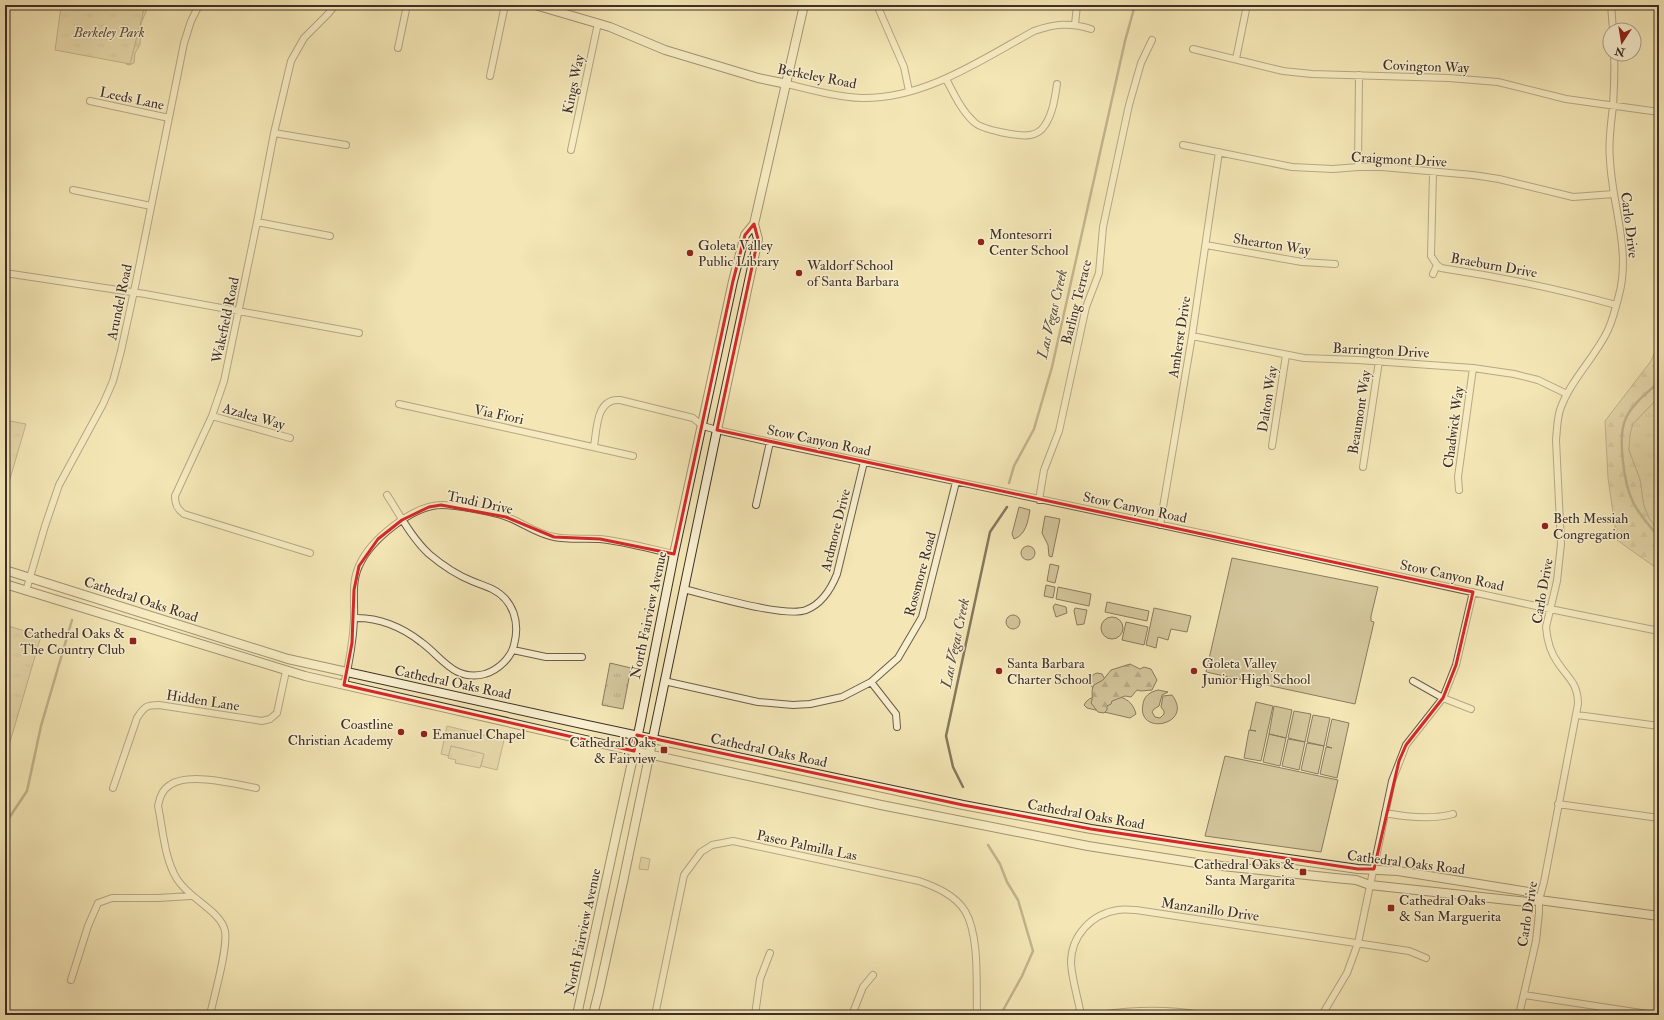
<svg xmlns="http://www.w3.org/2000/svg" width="1664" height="1020" font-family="'IM FELL Double Pica',serif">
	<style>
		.green { fill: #d5c79d; stroke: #8a7b62 }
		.forest { fill: url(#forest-firs); stroke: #8a7b62 }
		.park { fill: url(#park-tufts); stroke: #8a7b62 }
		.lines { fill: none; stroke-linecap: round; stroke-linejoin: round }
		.stream { stroke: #86785e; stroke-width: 2.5 }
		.street-casing { stroke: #6c5d4a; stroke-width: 8 }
		.secondary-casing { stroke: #3e2f26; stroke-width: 10 }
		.street { stroke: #f8efcf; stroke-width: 6 }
		.secondary { stroke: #f8efcf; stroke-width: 8 }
		.marked { fill: none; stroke: #d62828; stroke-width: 3; stroke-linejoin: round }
		.poi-dot { fill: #8f2418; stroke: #f8efcf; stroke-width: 1.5 }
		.labels { text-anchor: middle; stroke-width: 3; stroke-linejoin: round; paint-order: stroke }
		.park-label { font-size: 14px; font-style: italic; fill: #5c4d3e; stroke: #f8efcf }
		.street-label { font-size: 14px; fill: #3e2f26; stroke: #f8efcf }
		.poi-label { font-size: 14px; fill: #3e2f26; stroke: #f8efcf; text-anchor: start }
		.water-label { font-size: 15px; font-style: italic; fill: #5c4d3e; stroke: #f8efcf }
	</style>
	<defs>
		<pattern id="forest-firs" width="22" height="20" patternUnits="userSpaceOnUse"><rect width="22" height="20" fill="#d5c79d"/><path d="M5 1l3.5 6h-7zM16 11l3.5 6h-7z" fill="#b8ab87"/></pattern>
		<pattern id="park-tufts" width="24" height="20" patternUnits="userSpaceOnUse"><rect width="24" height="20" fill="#d5c79d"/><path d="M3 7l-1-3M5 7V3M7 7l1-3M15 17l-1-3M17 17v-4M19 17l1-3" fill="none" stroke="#b8ab87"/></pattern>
	</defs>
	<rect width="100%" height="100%" fill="#f4e6b5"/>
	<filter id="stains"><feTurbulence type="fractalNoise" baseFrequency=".005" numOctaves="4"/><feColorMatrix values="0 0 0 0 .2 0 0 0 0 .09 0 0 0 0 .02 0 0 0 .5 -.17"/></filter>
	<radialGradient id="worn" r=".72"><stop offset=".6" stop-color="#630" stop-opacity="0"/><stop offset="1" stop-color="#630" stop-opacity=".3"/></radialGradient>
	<path class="green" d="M1019,507l11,3c-2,11 -4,25 -16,29l-2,-5z
		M1045,516l15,3 -8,38 -3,-1 -1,-11 -6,-12z
		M1021 553a7 7 0 1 1 14 0a7 7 0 1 1-14 0Z
		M1232,558l146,29 -7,29v5l3,1 -19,82 -149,-32z
		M1050,564l9,2 -4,17 -8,-2z
		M1046,585l9,2 -2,11 -9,-2z
		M1058,587l33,7 -2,12 -33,-7z
		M1107,602l42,9 -2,10 -42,-9z
		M1055,604l11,3 1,6 -11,4 -3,-10z
		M1075,608l12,2 -3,14 -7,1 -3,-14z
		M1154,608l37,8 -4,16 -16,-3 -3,11 -10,-3 -2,11 -10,-3z
		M1006 622a7 7 0 1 1 14 0a7 7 0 1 1-14 0Z
		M1101 628a11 11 0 1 1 22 0a11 11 0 1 1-22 0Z
		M1126,622l22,5 -4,18 -22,-5z
		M1097,673l5,1 4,7 -13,7c-6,-6 -3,-13 4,-15z
		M1158,690l10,2 -6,3 -3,11 -5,3 -2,3 3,5 5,1 4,-4v-3l-3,-4 2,-11 9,-1c23,30 -36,42 -29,9 1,-8 7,-12 15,-14z
		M1114,695c12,3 19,7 22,19l-6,4 -43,-10 -3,-3c5,-11 20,-9 30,-10z
		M1256,702l17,4 -12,55 -17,-3 5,-28 7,1 -6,-1z
		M1274,706l18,4 -6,28 -17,-4z
		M1294,711l17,3 -6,28 -17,-4z
		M1313,715l17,3 -6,28 -17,-4z
		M1332,719l17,4 -12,55 -17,-4 6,-27 6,1 -6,-2z
		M447,726l57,14 -7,30 -16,-4 3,-12 -33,-8 -2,10 -8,-2z
		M1269,734l17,4 -6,28 -17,-4z
		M1288,739l17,3 -6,28 -17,-4z
		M1307,743l17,3 -6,28 -17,-4z
		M1225,756l113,24 -17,72 -116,-16z
		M641,857l9,2 -2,11 -9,-1z"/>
	<path class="forest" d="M140,5h9l-8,18 -1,22 -5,8 -1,10 -5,2 -3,-1z
		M1659,342v55l-26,27 -4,26 11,29 4,27 5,12 10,13v39l-42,-30 -9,-62 -3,-57 46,-60z
		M1130,664l10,5 4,-2 7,2 6,11 -5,10 -11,1 -4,-1 -6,7 -6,-1 -13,5 -1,3 -4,2v4l-3,3 -6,-1 -7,-9c3,-6 -1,-12 3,-18l9,-5 8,-10z"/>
	<path class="park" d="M55,5h90l-15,59 -75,-14 6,-43z
		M1659,397v134l-10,-13 -5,-12 -4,-27 -11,-29 1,-16 3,-10z
		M5,420l21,4 -21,72z
		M5,625l36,11 -36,123z
		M610,663l21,5 -8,41 -21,-4z
		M451,746l33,8 -4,14 -25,-5 1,-3 -8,-2z"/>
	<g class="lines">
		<path class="stream" d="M1659,382c-11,10 -27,22 -33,36 -9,18 -2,66 7,84 5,11 18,26 26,35
			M1009,483l5,-17 20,-37 18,-62 73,-326 10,-36
			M963,787l-10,-20 -7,-31 44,-204 17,-25
			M5,824l22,-33 14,-65 31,-106
			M988,845l12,19 7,18 11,18 15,51 -11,25 -21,38"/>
		<g class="street-casing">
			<path id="street" d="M877,5l27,62 5,24
				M1611,5l2,25
				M1075,25l2,-20
				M398,48l9,-43
				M1193,49l90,22 29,3 137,4 49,4 68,17 93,13
				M1236,59l11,-54
				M490,76l15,-71
				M946,79c8,15 15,31 28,43 8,8 46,15 56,13 7,-1 12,-5 15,-10 8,-12 10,-28 12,-41
				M787,84c25,6 50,13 75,14 63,1 119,-38 172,-67 20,-7 36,-9 57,-2
				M90,101l79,17
				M274,133l72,12
				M1183,145l109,22 41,2 25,-2h24l91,8 26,4 74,18 41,-3
				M571,150l27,-127
				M1358,167l1,-92
				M1433,172l-2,84 6,9 4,3c60,9 118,21 175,37
				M73,190l78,16
				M257,222l73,14
				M1206,245l96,17 33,2
				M5,273l140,21 214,39
				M1433,274l4,-9
				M1192,336l112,22 54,2 115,8 41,6 24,6 29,14
				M399,404l234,52
				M212,416l78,22
				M594,446c3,-17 2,-48 26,-46l73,18 10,8 14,4 53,12 444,94 336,73 109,22
				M1272,446l14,-91
				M1363,467l16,-106
				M1459,490l-1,-13 15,-109
				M1039,500l5,-30 15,-39 27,-124 13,-34 4,-46 26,-122 12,-42 11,-23
				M756,505l14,-63
				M1160,525l32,-189 27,-184
				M310,553l-126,-39c-7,-5 -9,-10 -9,-18l37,-80 12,-35 33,-159 17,-89 17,-72 13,-23 24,-24 7,-9
				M683,589c26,6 102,29 123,21 16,-6 25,-21 31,-36l27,-112
				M26,591l19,-65 14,-41 44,-81 10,-23 8,-30 15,-69 48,-239 7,-22 8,-16
				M354,618c24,-1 48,9 67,24 21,15 33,40 64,32 13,-4 26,-16 29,-29 6,-22 0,-45 -22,-56 -6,-3 -13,-5 -20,-8 -15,-6 -30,-16 -43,-27 -18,-17 -29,-39 -42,-59
				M513,650l33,7h36
				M664,681l94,21 35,3 17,-1 32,-7 29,-15 27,-24 24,-41 34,-135
				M1413,681l30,17 28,11
				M871,682l25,32 1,13
				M344,685c5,-21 9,-43 10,-65 1,-18 -3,-37 5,-54 11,-26 54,-61 83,-61 14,0 52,7 65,12 16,6 30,17 47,20 15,3 31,1 46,2 22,2 51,10 74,15
				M1577,715l82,11
				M113,788l24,-70c7,-11 9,-13 22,-13l103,16 8,-2 7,-6 9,-42
				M1558,804l101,14
				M1385,813c21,4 46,7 68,1
				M71,980l17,-54 10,-23 14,-5h46l33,-2
				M1524,995l130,20
				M210,1015c4,-19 18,-66 15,-84 -4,-20 -36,-32 -48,-52 -13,-21 -14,-50 -19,-73 2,-9 4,-16 12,-21 19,-13 65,-1 86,3
				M655,1015l29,-140 17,-23 11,-7 21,-4 186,40c17,6 36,14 46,30 15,25 11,75 12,104
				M755,1015l5,-36 10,-26
				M852,1015l11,-28 10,-12
				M1081,1015c-3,-17 -9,-35 -10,-52 0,-27 20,-49 47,-53 6,-1 12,0 18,0l273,41 17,7
				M1100,1015c33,-5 67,-6 100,0
				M1322,1015l25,-42 11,-30 34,-162 14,-36 37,-47 13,-33 17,-73
				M1519,1015l17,-74 3,-28v-13l5,-18 34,-178c0,-21 -10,-26 -20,-41 -8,-11 -11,-23 -12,-36l11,-46 4,-37 -5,-104c1,-10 1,-20 4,-30 10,-30 35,-52 48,-80 5,-11 8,-23 11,-35 12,-45 -7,-90 -9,-135 -2,-18 1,-36 3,-54 1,-18 2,-35 1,-52"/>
		</g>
		<g class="secondary-casing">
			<path id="secondary" d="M535,5l75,22 55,23 93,28 29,6
				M5,570l283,89 299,66 376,80 128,24 114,18 153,22 40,2 131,21 10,8
				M5,584l300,92 329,75 247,54 207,41 115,18 132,14 21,2 14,5 157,17 12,-2 120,16
				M577,1015l63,-290 34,-171 59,-273 12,-46 9,-11 50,-219
				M593,1015l6,-24 24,-109 94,-452 41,-191 -4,-15"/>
		</g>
		<use href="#street" class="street"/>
		<use href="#secondary" class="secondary"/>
	</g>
	<path d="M0 0H1664V1020H0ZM754,224l4,15 -41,191 756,162 -17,73 -13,33 -37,47 -7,16 -25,108h-16l-267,-40 -128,-24 -326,-70 -3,16 -290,-66 8,-42 2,-53 5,-24 19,-27 24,-19 27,-13 12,-2 65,12 48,20 46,2 74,15 59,-273 12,-46z" fill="#f4e6b5" fill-opacity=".55" fill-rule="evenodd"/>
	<path class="marked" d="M754,224l4,15 -41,191 756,162 -17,73 -13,33 -37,47 -7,16 -25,108h-16l-267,-40 -128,-24 -326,-70 -3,16 -290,-66 8,-42 2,-53 5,-24 19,-27 24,-19 27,-13 12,-2 65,12 48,20 46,2 74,15 59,-273 12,-46z"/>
	<g class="poi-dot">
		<circle cx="981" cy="242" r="4"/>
		<circle cx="690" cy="253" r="4"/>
		<circle cx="799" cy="273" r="4"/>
		<circle cx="1545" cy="526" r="4"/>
		<rect x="129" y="637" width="8" height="8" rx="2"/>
		<circle cx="999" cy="671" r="4"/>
		<circle cx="1194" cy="671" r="4"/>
		<circle cx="401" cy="732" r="4"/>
		<circle cx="424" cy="734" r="4"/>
		<rect x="660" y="746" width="8" height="8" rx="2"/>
		<rect x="1299" y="868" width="8" height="8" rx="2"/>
		<rect x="1387" y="904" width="8" height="8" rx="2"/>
	</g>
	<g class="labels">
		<g class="park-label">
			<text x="109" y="37">Berkeley Park</text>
		</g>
		<g class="street-label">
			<text transform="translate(1426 66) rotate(2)" y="5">Covington Way</text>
			<text transform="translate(817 76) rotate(11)" y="5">Berkeley Road</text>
			<text transform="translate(573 84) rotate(-78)" y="5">Kings Way</text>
			<text transform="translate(132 98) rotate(12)" y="5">Leeds Lane</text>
			<text transform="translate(1399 159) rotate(3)" y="5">Craigmont Drive</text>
			<text transform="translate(1630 225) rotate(83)" y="5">Carlo Drive</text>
			<text transform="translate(1272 244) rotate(9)" y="5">Shearton Way</text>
			<text transform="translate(1494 265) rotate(10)" y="5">Braeburn Drive</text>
			<text transform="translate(119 302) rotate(-78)" y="5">Arundel Road</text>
			<text transform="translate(1076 302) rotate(-76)" y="5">Barling Terrace</text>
			<text transform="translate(225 320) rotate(-78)" y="5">Wakefield Road</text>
			<text transform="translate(1179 337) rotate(-81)" y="5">Amherst Drive</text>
			<text transform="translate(1381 350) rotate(3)" y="5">Barrington Drive</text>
			<text transform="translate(1267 399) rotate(-81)" y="5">Dalton Way</text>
			<text transform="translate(1359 412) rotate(-81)" y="5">Beaumont Way</text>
			<text transform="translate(499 414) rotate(12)" y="5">Via Fiori</text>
			<text transform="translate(254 416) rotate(16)" y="5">Azalea Way</text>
			<text transform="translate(1453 427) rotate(-82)" y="5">Chadwick Way</text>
			<text transform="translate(819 440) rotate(12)" y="5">Stow Canyon Road</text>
			<text transform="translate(480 502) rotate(12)" y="5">Trudi Drive</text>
			<text transform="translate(1135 507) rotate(12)" y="5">Stow Canyon Road</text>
			<text transform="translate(835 530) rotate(-76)" y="5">Ardmore Drive</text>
			<text transform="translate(920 574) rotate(-75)" y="5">Rossmore Road</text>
			<text transform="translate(1452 575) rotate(12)" y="5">Stow Canyon Road</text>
			<text transform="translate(1542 591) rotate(-80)" y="5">Carlo Drive</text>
			<text transform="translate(141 599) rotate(18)" y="5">Cathedral Oaks Road</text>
			<text transform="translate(648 615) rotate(-78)" y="5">North Fairview Avenue</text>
			<text transform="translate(453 682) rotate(12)" y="5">Cathedral Oaks Road</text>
			<text transform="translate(203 700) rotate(9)" y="5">Hidden Lane</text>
			<text transform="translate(769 750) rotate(12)" y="5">Cathedral Oaks Road</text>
			<text transform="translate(1086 814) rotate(10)" y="5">Cathedral Oaks Road</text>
			<text transform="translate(807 845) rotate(12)" y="5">Paseo Palmilla Las</text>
			<text transform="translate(1406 862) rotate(7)" y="5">Cathedral Oaks Road</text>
			<text transform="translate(1210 909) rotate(8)" y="5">Manzanillo Drive</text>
			<text transform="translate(1527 914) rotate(-81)" y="5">Carlo Drive</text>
			<text transform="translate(582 932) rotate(-78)" y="5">North Fairview Avenue</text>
		</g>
		<g class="poi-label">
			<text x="989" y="239">Montesorri<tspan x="989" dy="16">Center School</tspan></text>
			<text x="698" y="250">Goleta Valley<tspan x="698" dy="16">Public Library</tspan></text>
			<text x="807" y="270">Waldorf School<tspan x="807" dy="16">of Santa Barbara</tspan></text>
			<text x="1553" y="523">Beth Messiah<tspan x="1553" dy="16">Congregation</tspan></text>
			<text x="125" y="638" text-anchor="end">Cathedral Oaks &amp;<tspan x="125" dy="16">The Country Club</tspan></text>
			<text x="1007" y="668">Santa Barbara<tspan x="1007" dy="16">Charter School</tspan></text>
			<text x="1202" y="668">Goleta Valley<tspan x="1202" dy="16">Junior High School</tspan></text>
			<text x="393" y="729" text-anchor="end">Coastline<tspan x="393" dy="16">Christian Academy</tspan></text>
			<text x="432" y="739">Emanuel Chapel</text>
			<text x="656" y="747" text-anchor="end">Cathedral Oaks<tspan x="656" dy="16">&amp; Fairview</tspan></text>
			<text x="1295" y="869" text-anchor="end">Cathedral Oaks &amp;<tspan x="1295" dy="16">Santa Margarita</tspan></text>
			<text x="1399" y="905">Cathedral Oaks<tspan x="1399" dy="16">&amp; San Marguerita</tspan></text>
		</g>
		<g class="water-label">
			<text transform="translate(1052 314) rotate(-77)" y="5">Las Vegas Creek</text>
			<text transform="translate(955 643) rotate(-78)" y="5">Las Vegas Creek</text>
		</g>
	</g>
	<rect width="1664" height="1020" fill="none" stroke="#f4e6b5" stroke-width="20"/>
	<rect x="6" y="6" width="1652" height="1008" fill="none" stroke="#3e2f26" stroke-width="2"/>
	<rect x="10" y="10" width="1644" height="1000" fill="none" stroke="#3e2f26"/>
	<g transform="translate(1622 42) rotate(192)"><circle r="19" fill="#f8efcf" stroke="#aea28b"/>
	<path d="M0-3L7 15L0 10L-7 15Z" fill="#8f2418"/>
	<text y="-6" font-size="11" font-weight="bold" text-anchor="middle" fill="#3e2f26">N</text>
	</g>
	<rect width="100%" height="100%" filter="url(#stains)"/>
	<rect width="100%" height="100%" fill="url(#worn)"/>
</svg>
